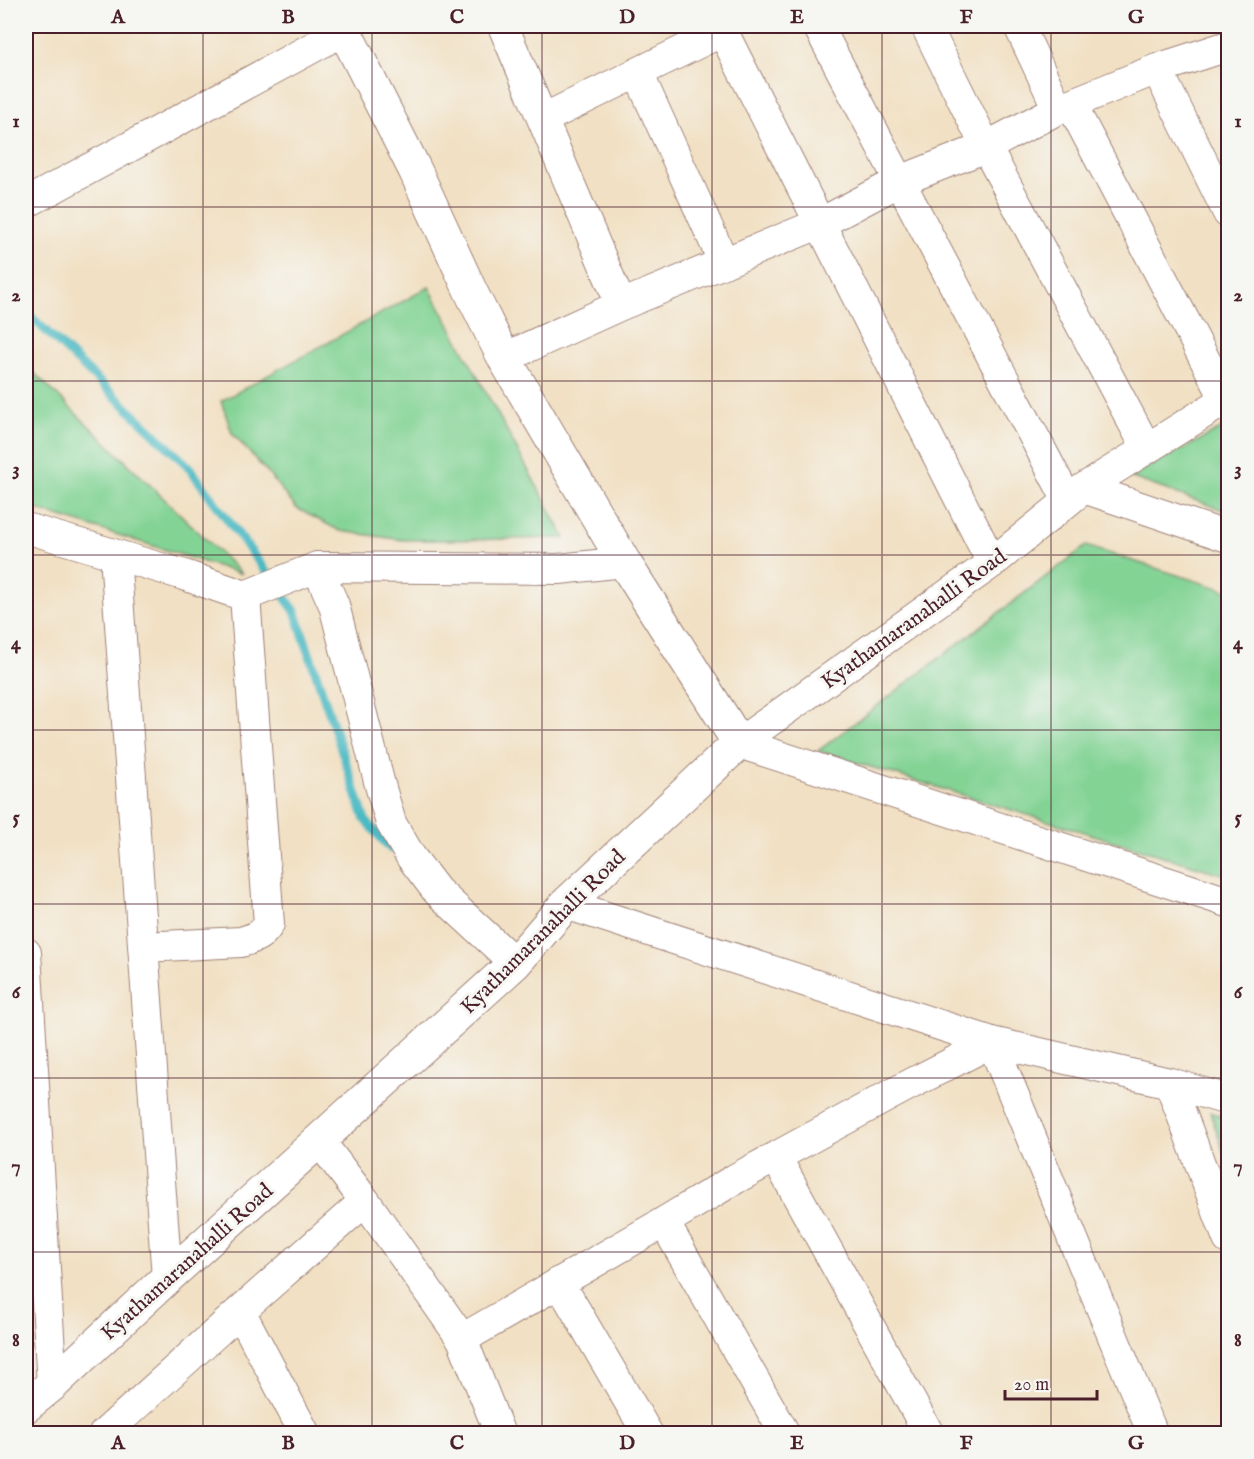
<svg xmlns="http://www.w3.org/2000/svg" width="1254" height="1459" font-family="'IM FELL English',serif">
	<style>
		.green { fill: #82d394; stroke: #667960; stroke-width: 1.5 }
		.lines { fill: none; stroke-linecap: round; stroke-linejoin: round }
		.stream { stroke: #4ab9c3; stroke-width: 9 }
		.street-casing { stroke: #9e8077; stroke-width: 32 }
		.secondary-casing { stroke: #9e8077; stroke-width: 35 }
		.street { stroke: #fff; stroke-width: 30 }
		.secondary { stroke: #fff; stroke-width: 33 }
		.grid { fill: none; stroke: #4a1f2b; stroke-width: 1.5; stroke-opacity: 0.55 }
		.labels { text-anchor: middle; stroke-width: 6; stroke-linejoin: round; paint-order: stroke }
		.street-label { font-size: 22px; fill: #4a1f2b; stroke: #f6f6f2 }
		.neatline { fill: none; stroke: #4a1f2b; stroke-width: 2 }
		.grid-label { font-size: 20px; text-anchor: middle; font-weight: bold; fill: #4a1f2b }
	</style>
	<rect width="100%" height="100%" fill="#f6f6f2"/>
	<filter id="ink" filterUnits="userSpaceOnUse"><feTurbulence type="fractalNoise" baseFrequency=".0167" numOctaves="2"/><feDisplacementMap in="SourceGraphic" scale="12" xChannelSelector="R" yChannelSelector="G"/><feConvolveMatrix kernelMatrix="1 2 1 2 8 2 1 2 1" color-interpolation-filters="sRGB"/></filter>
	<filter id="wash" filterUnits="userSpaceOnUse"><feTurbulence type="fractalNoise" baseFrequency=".008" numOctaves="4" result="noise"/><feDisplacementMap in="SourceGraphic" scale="24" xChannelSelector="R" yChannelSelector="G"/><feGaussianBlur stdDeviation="1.35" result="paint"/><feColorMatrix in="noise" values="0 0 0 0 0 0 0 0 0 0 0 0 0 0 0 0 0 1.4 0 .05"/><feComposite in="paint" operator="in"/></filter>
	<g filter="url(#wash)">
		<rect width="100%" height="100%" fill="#f1e0c3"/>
		<path class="green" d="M429,287l136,251 -112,2h-50l-63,-9 -44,-23 -29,-36 -35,-39 -11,-32z
			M26,365l216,209 -216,-68z
			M1228,425v87l-98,-35z
			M1086,546l142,45v285l-410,-125z
			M1210,1112l18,6v46z"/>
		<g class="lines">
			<path class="stream" d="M26,312l162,154 107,145 70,209 26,29"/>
		</g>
	</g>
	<g filter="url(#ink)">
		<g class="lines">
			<g class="street-casing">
				<path id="street" d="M503,26l118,279
					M720,26l272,537
					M818,26l250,475
					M926,26l60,121 161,302
					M1019,26l39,83
					M1157,69l71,144
					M638,73l86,190
					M1071,104l155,296
					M543,119l180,-88
					M26,203l319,-173
					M504,358l117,-53 200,-82 79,-42 86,-34 72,-38 99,-40 71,-23
					M1084,488l144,49
					M26,528l158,47 61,21 72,-29 242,2 65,-7
					M115,555l52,723
					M317,567l17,38 46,180 11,38 20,34 26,34 78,72
					M739,743l253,-180 92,-75 144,-90
					M739,743l489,159
					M566,904l426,138 178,41 58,17
					M143,947l98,-5c13,-4 21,-6 28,-18l-24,-328
					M26,953l26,432
					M1170,1083l58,156
					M319,1140l46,61 97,138 38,95
					M776,1157l153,277
					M664,1222l121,212
					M559,1282l89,152
					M240,1311l65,123
					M462,1339l202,-117 71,-43 168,-91 89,-46 161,392
					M104,1434l136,-123 125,-110"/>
			</g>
			<g class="secondary-casing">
				<path id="secondary" d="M26,1406l26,-21 115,-107 348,-315 51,-59 173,-161 -115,-181 -120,-204 -33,-66 -56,-122 -73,-144"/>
			</g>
			<use href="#street" class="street"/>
			<use href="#secondary" class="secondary"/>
		</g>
	</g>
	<path class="grid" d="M203,26v1408M372,26v1408M542,26v1408M712,26v1408M882,26v1408M1051,26v1408M26,207h1202M26,381h1202M26,555h1202M26,730h1202M26,904h1202M26,1078h1202M26,1252h1202"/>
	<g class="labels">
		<g class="street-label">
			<text transform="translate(913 618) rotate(-36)" y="8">Kyathamaranahalli Road</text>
			<text transform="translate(542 931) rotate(-45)" y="8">Kyathamaranahalli Road</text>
			<text transform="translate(186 1261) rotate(-42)" y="8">Kyathamaranahalli Road</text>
		</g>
	</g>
	<rect width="1254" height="1459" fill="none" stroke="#f6f6f2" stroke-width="66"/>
	<path d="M1005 1390v9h92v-9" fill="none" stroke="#4a1f2b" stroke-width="3"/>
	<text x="1014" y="1390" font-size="18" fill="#4a1f2b" stroke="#f6f6f2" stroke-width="4.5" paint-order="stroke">20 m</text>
	<rect x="33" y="33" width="1188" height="1393" class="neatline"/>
	<g class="grid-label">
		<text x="118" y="23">A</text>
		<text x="288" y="23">B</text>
		<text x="457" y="23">C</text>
		<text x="627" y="23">D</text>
		<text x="797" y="23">E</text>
		<text x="966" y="23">F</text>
		<text x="1136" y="23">G</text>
		<text x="16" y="127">1</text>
		<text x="1238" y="127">1</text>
		<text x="16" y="301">2</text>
		<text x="1238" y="301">2</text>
		<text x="16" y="475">3</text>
		<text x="1238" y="475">3</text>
		<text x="16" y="649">4</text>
		<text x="1238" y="649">4</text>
		<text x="16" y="823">5</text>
		<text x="1238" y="823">5</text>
		<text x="16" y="998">6</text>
		<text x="1238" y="998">6</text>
		<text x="16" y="1172">7</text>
		<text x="1238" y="1172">7</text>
		<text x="16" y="1346">8</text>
		<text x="1238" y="1346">8</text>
		<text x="118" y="1449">A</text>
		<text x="288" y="1449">B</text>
		<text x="457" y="1449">C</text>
		<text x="627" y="1449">D</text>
		<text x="797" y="1449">E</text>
		<text x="966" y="1449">F</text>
		<text x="1136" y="1449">G</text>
	</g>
</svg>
